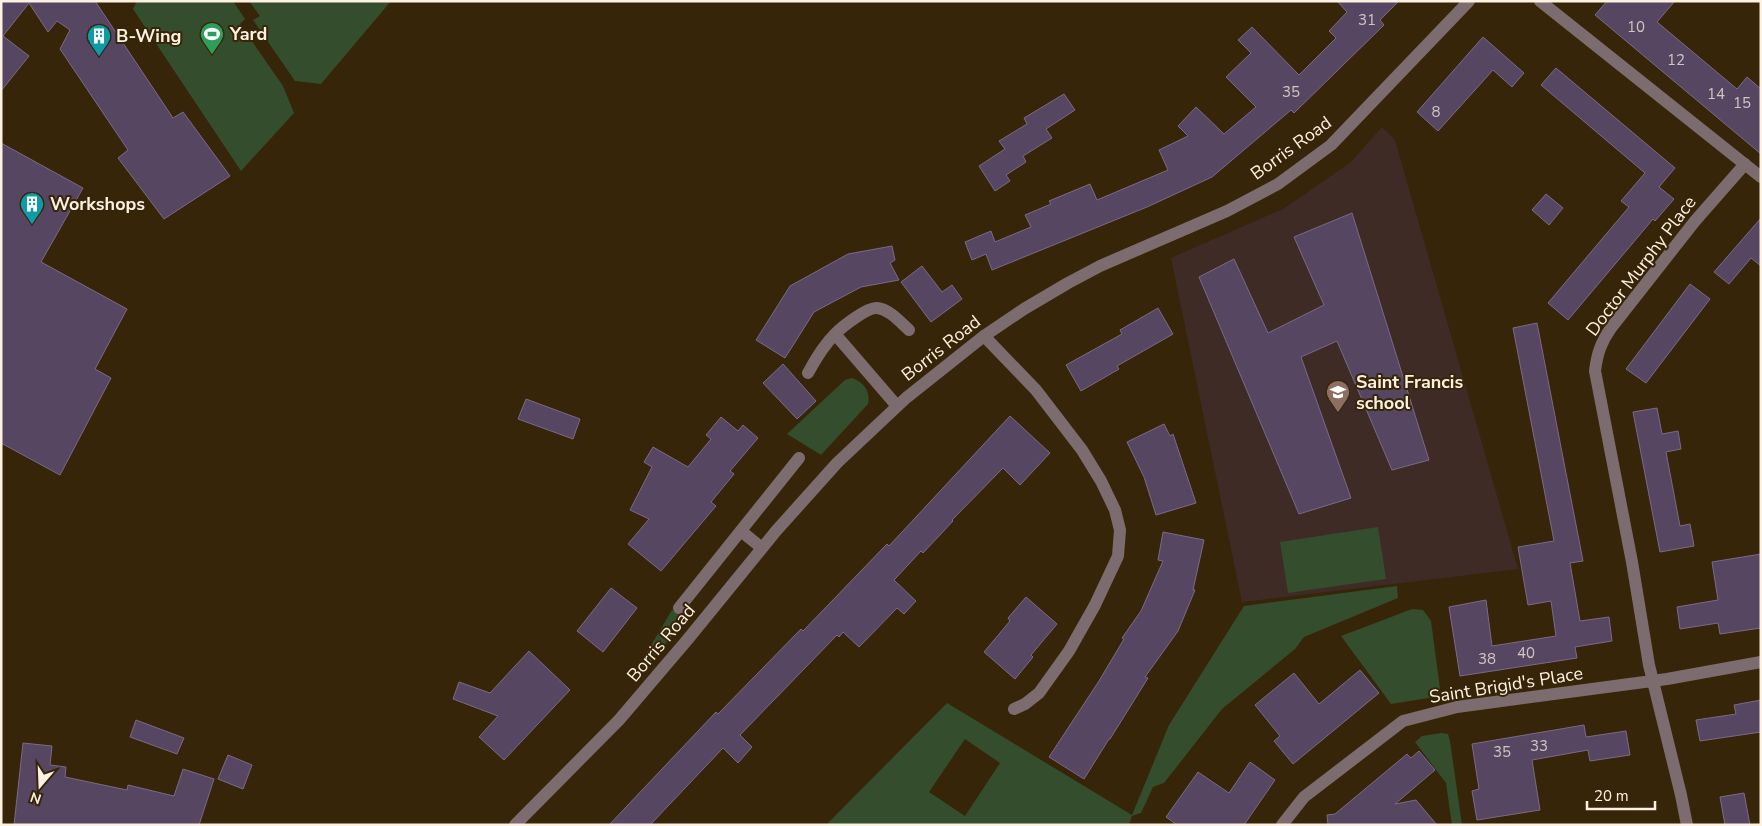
<svg xmlns="http://www.w3.org/2000/svg" width="1762" height="826" font-family="'Nunito Sans',sans-serif">
	<style>
		.education { fill: #3e2b26 }
		.green { fill: #344d2c; fill-rule: evenodd }
		.building { fill: #564662; stroke: #7a6a87 }
		.lines { fill: none; stroke-linecap: round; stroke-linejoin: round }
		.minor { stroke: #7d6c6f; stroke-width: 12 }
		.tertiary { stroke: #7d6c6f; stroke-width: 12 }
		.labels { text-anchor: middle; stroke-width: 4; stroke-linejoin: round; paint-order: stroke }
		.number-label { font-size: 15px; fill: #d3c6c1 }
		.poi-label { font-size: 18px; font-weight: bold; fill: #fdf1e1; stroke: #372509; text-anchor: start }
		.street-label { font-size: 18px; fill: #fdf1e1; stroke: #372509 }
	</style>
	<rect width="100%" height="100%" fill="#372509"/>
	<path class="education" d="M1382,127l13,13 123,429 -276,33 -71,-344 112,-49 67,-46z"/>
	<path class="green" d="M137,1h96l12,18 -5,5 43,62 11,27 -53,58 -108,-162z
		M249,1h142l-70,83 -26,-3 -42,-61 7,-4z
		M852,378c11,4 19,13 16,26l-47,51 -34,-21 58,-54z
		M1378,527l8,52 -98,14 -8,-51z
		M1397,586l1,12 -94,39 -9,12 -73,60 -58,74 -11,4 -12,26 -9,3 -3,9h-303l121,-122 185,112 37,-90 75,-119zM965,739l35,24 -35,53 -36,-24z
		M1412,609l11,1 8,11 10,75 -50,8 -50,-68z
		M672,610l14,9 -42,51 -3,-8z
		M1441,733l7,1 2,7 12,84h-10l-6,-42 -31,-41 7,-6z"/>
	<path class="building" d="M1,1h94l78,117 10,-6 47,64 -66,43 -46,-61 10,-8 -68,-101 10,-19 -13,-9 -9,11 -19,-29 -26,33 26,20 -28,35z
		M1337,1h62l-19,19 4,5 -90,88 -3,-3 -79,67 -65,30 -155,63 -6,-16 -14,6 -7,-18 26,-11 4,11 36,-15 -6,-12 26,-11 -2,-3 41,-17 7,16 71,-30 -9,-20 29,-14 -10,-10 18,-19 28,27 32,-27 -30,-30 25,-24 -13,-13 14,-13 47,48 37,-37 -7,-7 18,-19z
		M1607,1h68l-18,21 80,67 10,-12 14,12v65l-166,-139z
		M1483,37l41,36 -12,14 -19,-17 -55,61 -21,-19z
		M1556,68l119,100 -16,19 15,12 -19,22 -2,-2 -85,101 -20,-17 81,-96 -8,-6 24,-28 -104,-88z
		M1064,94l11,16 -29,19 6,9 -29,18 3,6 -20,13 4,6 -15,10 -16,-25 26,-17 -6,-8 28,-17 -3,-6z
		M1,143l82,45 -42,74 86,47 -32,60 16,9 -51,97 -59,-32z
		M1546,194l17,14 -14,17 -17,-15z
		M1352,213l77,247 -37,10 -55,-129 -36,16 50,141 -52,16 -100,-237 35,-18 34,74 56,-28 -30,-68z
		M1761,218v48l-10,-8 -22,26 -15,-12z
		M892,246l3,14 -5,3 9,17 -38,7 -47,25 -29,46 -29,-18 34,-54 58,-32z
		M922,266l20,26 10,-7 10,14 -31,23 -30,-40z
		M1690,284l20,15 -64,84 -20,-14z
		M1158,308l15,26 -56,32 2,3 -38,22 -15,-26 56,-31 -2,-4z
		M1537,323l46,238 -13,2 10,58 29,-4 3,24 -37,6 2,11 -117,18 -11,-69 37,-7 6,46 64,-10 -5,-35 -23,4 -10,-58 36,-6 -41,-213z
		M783,364l33,37 -19,18 -34,-36z
		M526,399l54,20 -7,20 -55,-20z
		M1657,408l5,26 16,-3 3,18 -15,3 14,74 10,-2 4,22 -34,6 -27,-140z
		M1010,416l40,37 -30,32 -17,-17 -51,52 1,1 -30,32 -2,-2 -27,29 22,21 -12,13 -7,-6 -38,39 -16,-15 -4,5 -2,-2 -97,100 12,12 -14,16 -15,-15 -73,77h-41l107,-113 2,2 83,-85 2,2 84,-87 2,2z
		M721,417l17,14 5,-6 15,13 -28,33 4,3 -23,28 5,4 -55,65 -33,-27 21,-25 -19,-9 22,-43 -8,-5 9,-15 35,20 23,-28 -5,-4z
		M1164,424l6,12 3,-2 23,69 -40,12 -12,-38 -17,-35z
		M1163,532l41,8 -11,50h2l-17,41 -33,46 3,1 -38,61h-1l-25,40 -35,-22 50,-76 25,-42 -2,-1 19,-27 22,-50 -5,-1z
		M1761,554v74l-41,6 -2,-11 -38,6 -3,-22 41,-7 -6,-38z
		M611,588l26,20 -34,44 -26,-21z
		M1026,597l31,27 -26,31 2,2 -18,22 -31,-27 26,-31 -2,-3z
		M529,651l41,39 -66,70 -25,-23 19,-21 -45,-17 6,-17 31,11z
		M1360,670l19,23 -86,71 -19,-23 6,-5 -25,-31 39,-32 25,31z
		M1761,700v32l-61,9 -4,-21 40,-6 -2,-9z
		M136,720l48,18 -7,16 -47,-17z
		M1584,725l2,12 40,-6 4,24 -40,6 -2,-11 -56,10 8,50 -63,10 -5,-29 7,-2 -7,-45z
		M23,743l29,3 -2,19 16,2 -1,10 62,13 1,-5 46,11 9,-27 31,10 -15,46h-185z
		M1419,751l16,19 -40,34 21,-4 21,25h-109l-1,-10 8,-1 72,-60 4,4z
		M228,755l24,10 -9,24 -25,-10z
		M1250,762l25,18 -31,45h-67l-11,-8 32,-45 31,21z
		M1744,793l6,32h-25l-5,-28z"/>
	<g class="lines">
		<path class="minor" d="M1540,1l221,176
			M835,334l62,72
			M984,336l52,54 46,60 19,31 14,29 5,20 -2,26 -23,49 -26,46 -30,42 -14,11 -11,5
			M808,373c7,-13 16,-28 27,-39 7,-7 32,-27 42,-26 12,1 23,14 32,22
			M741,531l21,17
			M679,608l120,-150
			M1282,825l22,-28 99,-76 54,-14 210,-28 94,-17
			M1687,825l-6,-30 -32,-130 -17,-103 -37,-191c2,-17 6,-29 16,-43l84,-107 50,-57"/>
		<path class="tertiary" d="M515,825l104,-105 69,-81 88,-108 61,-68 69,-65 78,-62 40,-27 44,-26 32,-17 127,-55 51,-27 53,-39 138,-144"/>
	</g>
	<defs>
		<g id="stadium-pin" transform="scale(1.25)"><path d="M0 17L-7.5 6A9.5 9.5 0 1 1 7.5 6Z" fill="#2e9e5b" stroke="#372509"/><path d="M0-5a6.5 5 0 1 0 0 10a6.5 5 0 1 0 0-10ZM-3.5-1.8h7v3.6h-7Z" fill="#fff"/></g>
		<g id="building-pin" transform="scale(1.25)"><path d="M0 17L-7.5 6A9.5 9.5 0 1 1 7.5 6Z" fill="#0f9aa8" stroke="#372509"/><path d="M-4-6H4V6H1V3H-1V6H-4ZM-2.5-4.3h1.7v1.8h-1.7ZM.8-4.3h1.7v1.8H.8ZM-2.5-1h1.7V.8h-1.7ZM.8-1h1.7V.8H.8Z" fill="#fff"/></g>
		<g id="school-pin" transform="scale(1.25)"><path d="M0 17L-7.5 6A9.5 9.5 0 1 1 7.5 6Z" fill="#8d6e63" stroke="#372509"/><path d="M0-5L7-2L0 1L-7-2ZM-4 1L0 2.5L4 1V4Q0 6-4 4Z" fill="#fff"/></g>
	</defs>
	<g fill-rule="evenodd">
		<use href="#stadium-pin" x="212" y="34"/>
		<use href="#building-pin" x="99" y="36"/>
		<use href="#building-pin" x="32" y="204"/>
		<use href="#school-pin" x="1338" y="392"/>
	</g>
	<g class="labels">
		<g class="number-label">
			<text x="1367" y="25">31</text>
			<text x="1636" y="32">10</text>
			<text x="1676" y="65">12</text>
			<text x="1291" y="97">35</text>
			<text x="1716" y="99">14</text>
			<text x="1742" y="108">15</text>
			<text x="1436" y="117">8</text>
			<text x="1526" y="658">40</text>
			<text x="1487" y="664">38</text>
			<text x="1539" y="751">33</text>
			<text x="1502" y="757">35</text>
		</g>
		<g class="poi-label">
			<text x="230" y="40">Yard</text>
			<text x="116" y="42">B-Wing</text>
			<text x="50" y="210">Workshops</text>
			<text x="1356" y="388">Saint Francis<tspan x="1356" dy="21">school</tspan></text>
		</g>
		<g class="street-label">
			<text transform="translate(1291 148) rotate(-36)" y="6">Borris Road</text>
			<text transform="translate(1641 266) rotate(-53)" y="6">Doctor Murphy Place</text>
			<text transform="translate(941 348) rotate(-38)" y="6">Borris Road</text>
			<text transform="translate(661 643) rotate(-50)" y="6">Borris Road</text>
			<text transform="translate(1506 685) rotate(-9)" y="6">Saint Brigid's Place</text>
		</g>
	</g>
	<rect width="1762" height="826" fill="none" stroke="#fdf1e1" stroke-width="5"/>
	<g transform="translate(40 786) rotate(199)" stroke="#372509" stroke-width="4" paint-order="stroke">
	<path d="M0-4L9 19L0 12L-9 19Z" fill="#fdf1e1"/>
	<text y="-8" font-size="14" font-weight="bold" text-anchor="middle" fill="#fdf1e1">N</text>
	</g>
	<path d="M1587 801v8h68v-8" fill="none" stroke="#fdf1e1" stroke-width="2.5"/>
	<text x="1594" y="801" font-size="15" fill="#fdf1e1" stroke="#372509" stroke-width="4" paint-order="stroke">20 m</text>
</svg>
